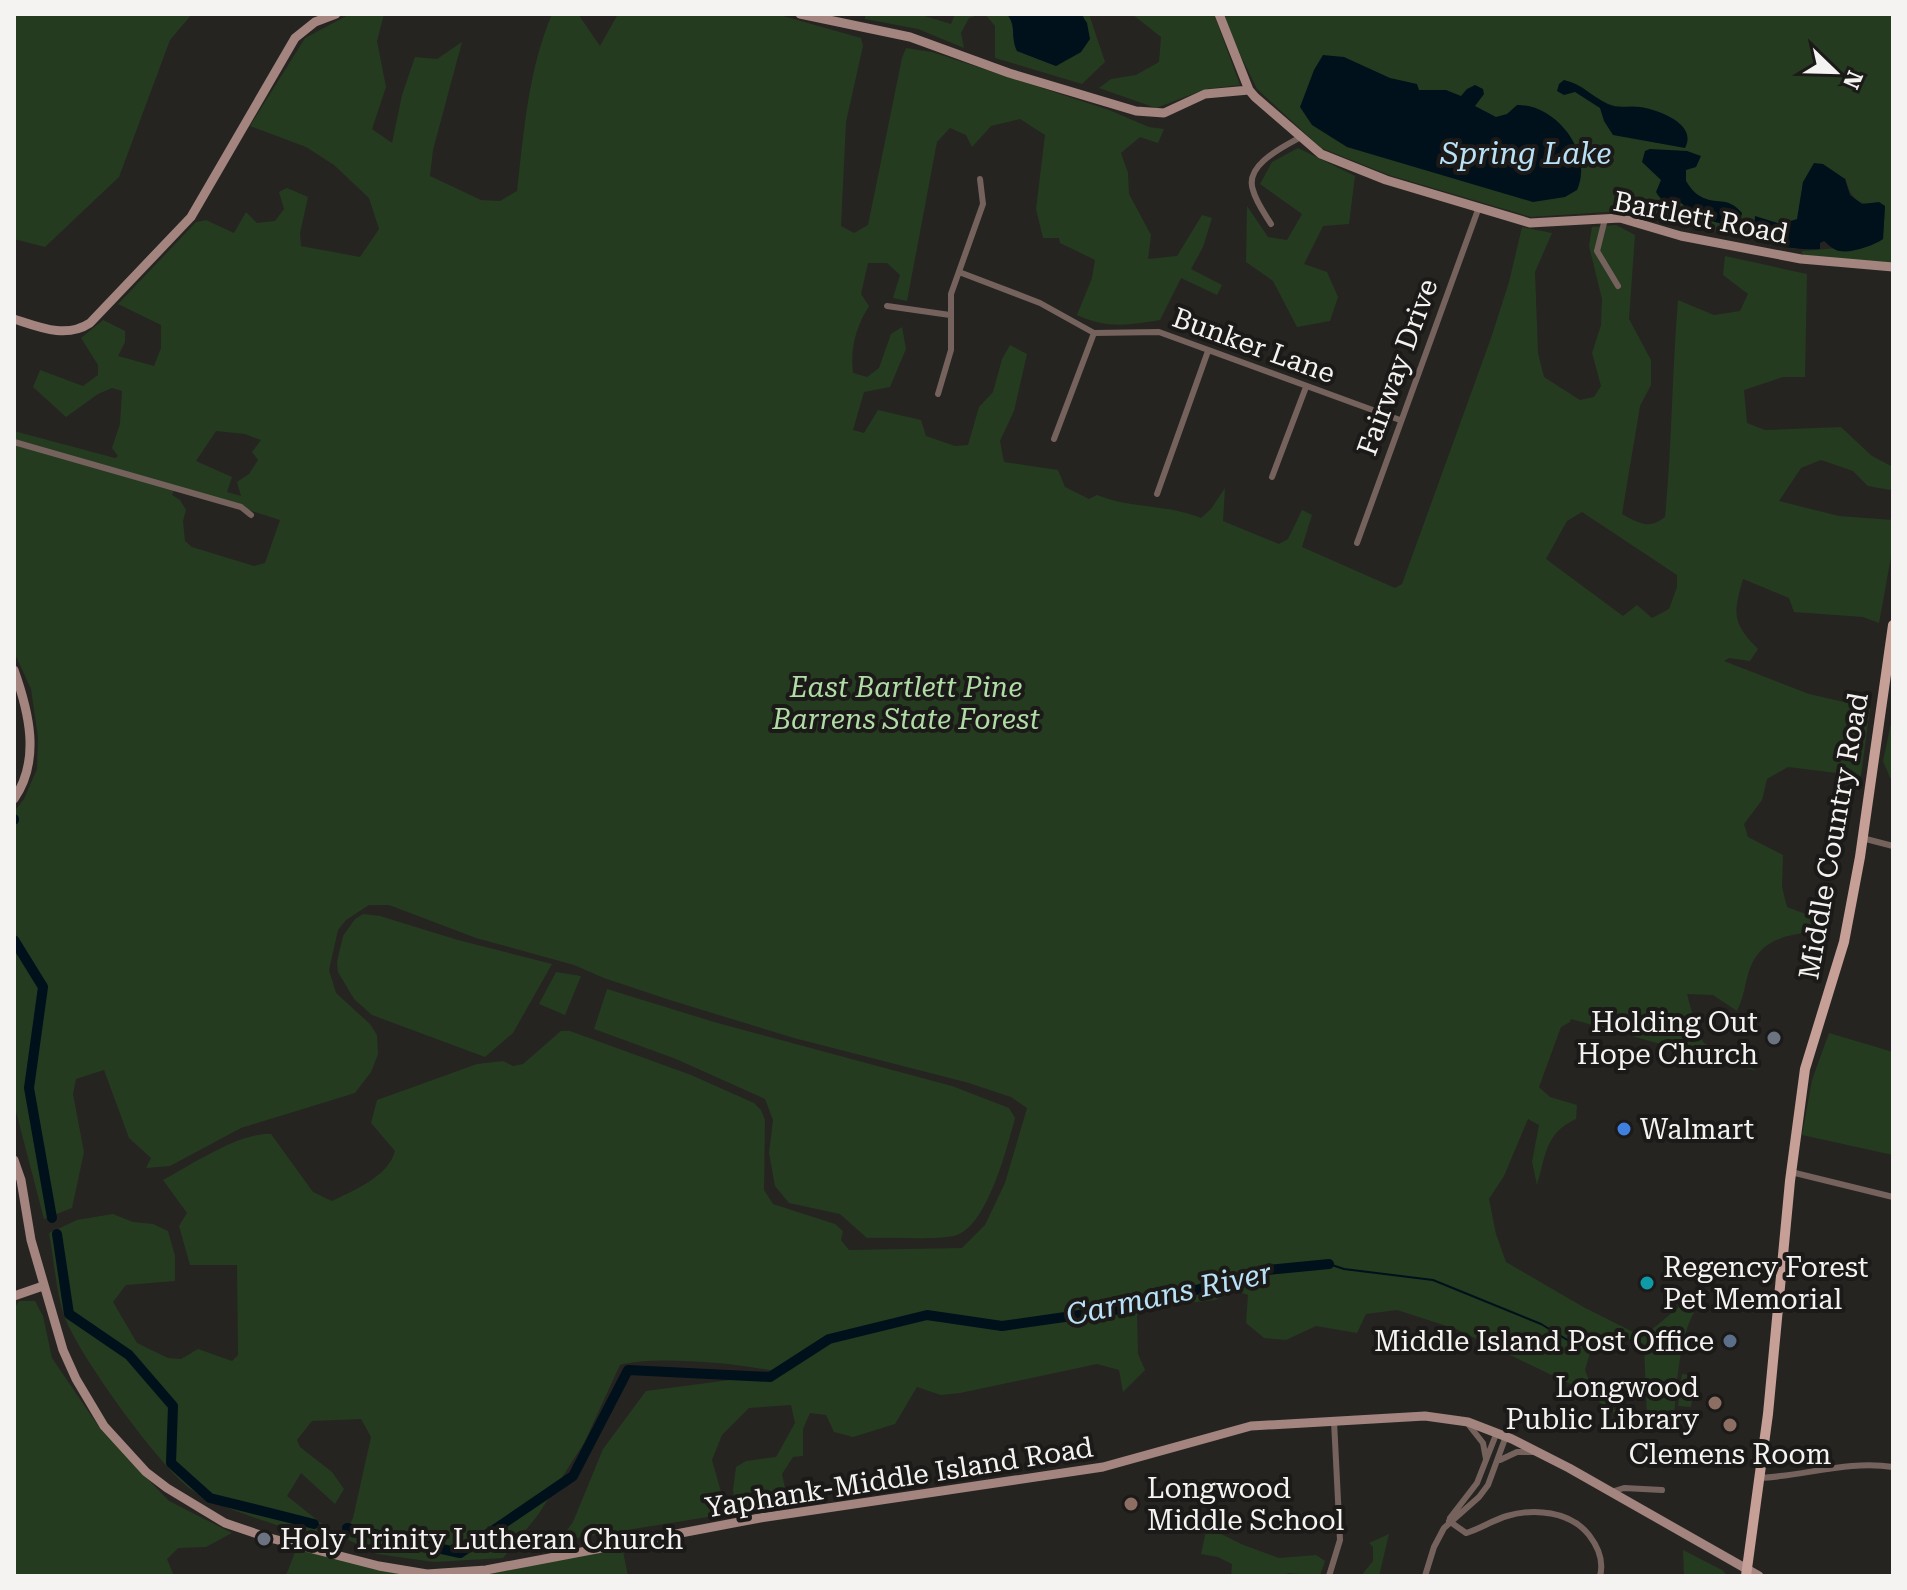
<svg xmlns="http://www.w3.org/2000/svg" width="1907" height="1590" font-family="'Roboto Serif',serif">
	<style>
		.green { fill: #243b20; fill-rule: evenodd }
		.water { fill: #00111b }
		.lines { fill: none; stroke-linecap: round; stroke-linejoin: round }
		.stream { stroke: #00111b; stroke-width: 2 }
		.river { stroke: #00111b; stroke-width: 10 }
		.street { stroke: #75625d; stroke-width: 6 }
		.secondary { stroke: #a3847e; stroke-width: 9 }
		.primary { stroke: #c69f97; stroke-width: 10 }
		.worship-dot { fill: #6b7280; stroke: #1c1a18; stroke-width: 3 }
		.shop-dot { fill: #3f7fe0; stroke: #1c1a18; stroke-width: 3 }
		.culture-dot { fill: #0f9aa8; stroke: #1c1a18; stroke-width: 3 }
		.service-dot { fill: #5c6f8a; stroke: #1c1a18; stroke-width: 3 }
		.education-dot { fill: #8d6e63; stroke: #1c1a18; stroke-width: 3 }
		.labels { text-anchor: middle; stroke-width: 8; stroke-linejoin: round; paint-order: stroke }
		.street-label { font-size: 28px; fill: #f4f3f1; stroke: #1c1a18 }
		.park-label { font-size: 28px; font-style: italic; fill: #b0dca6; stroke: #1c1a18 }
		.poi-label { font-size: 28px; fill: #f4f3f1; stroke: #1c1a18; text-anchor: start }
		.water-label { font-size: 30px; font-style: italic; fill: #b9e2f8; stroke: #1c1a18 }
	</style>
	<rect width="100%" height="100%" fill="#262421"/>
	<path class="green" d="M14,14h178l-22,26 -51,137 -74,70 -31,-8z
		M350,14h34l-7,27 9,46 -14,42 20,14 10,-48 13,-38 22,2 25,-17 -29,108 -3,26 51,24 19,1 17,-10c7,-60 11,-120 35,-177h26l22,32 18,-32h158l85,24 2,8 -17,76 -5,104 13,7 14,-8 34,-167 4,-10 26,4 177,58 40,17 15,2 -6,14 -18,-6 -19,16 7,20 1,21 22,41 -3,24 29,-3 25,-41 10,3 -9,29 -12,22 31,16 -5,10 -36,-17 -21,42c-31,5 -53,9 -83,-5l15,-37 3,-18 -35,-17 -1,-5h-16l-7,-29 9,-74 -25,-16 -29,7 -19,21 -6,-12 -16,-7 -13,14 -30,159 -14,-3 7,-23 -13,-12h-19l-7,31 8,12c-13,21 -19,42 -16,67l14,4 12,-9 12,-34 11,-7 4,22 -16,38 -26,5 -11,38 11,3 14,-23 43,10 5,16 29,10 13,-1 11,-38 14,-15 9,-33 8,-14 17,9 -13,57 -14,30 4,21 54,8 7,17 24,12 8,-4c34,14 70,9 104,23l10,-9 14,-21 -2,33 56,23 9,-5 14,-29 10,5 -10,32 93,41 7,-4 89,-246 18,-56 13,-55 30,6 -17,39 3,81 6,24 36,23 14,-3 7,-11 -9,-33 9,-28 1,-26 -13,-53 3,-19 24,-2 19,10 -6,84 22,41v25l-11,21 -18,108c16,9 27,16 43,3 7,-72 7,-145 13,-217l36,15 26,-4 8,-17 -25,-19 2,-19 82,18 -2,103h-22l-39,13 3,33 18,7 76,-3 31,29 21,11v19l-3,4 -22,-4 -15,-15 -32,-11 -20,8 -22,33 60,15 54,4v26l-14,77 -16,-6 -69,-5 -5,-14 -46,-19c-10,35 -11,44 15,70l-8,12 -21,-3 -5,3 85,33 61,14 -9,68 -73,-9 -21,12 -5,21 -18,24 4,13 35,18 -1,32 5,20 32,12 -4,13c-27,2 -54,7 -65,36 -5,15 -6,29 -13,43l-24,-16 -26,-1 10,38 7,11 53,28 -186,-52 -1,3 -9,5 -22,60 11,10 27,8 -1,14c-31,14 -30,36 -39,66l-5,-23 7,-37 -11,-6 -24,57 -15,23 7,35 10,28 79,46 58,29 43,-36 25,-12c-35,33 -33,94 -38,139l-26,-11 -3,-73 -31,-10 -20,8 -8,28 5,13 38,41 -43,-33 -129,-62 -59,-19 -31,4 -9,19 -41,-7 -30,14 -22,-2 -18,-15 2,-28 -11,-4 -22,9 -65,7 -13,8 1,39 7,16 -22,22 -4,-22 -22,-6 -137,29 -19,2 -24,-8 -22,37 -42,13 -19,-5 -8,-17 -16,-2 -7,16v27l-10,1 -11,17 6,28 -52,11 -3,-23 3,-23 10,-6 30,-4 19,-34 -4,-18 -42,3 -27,27 -10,25 9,32 -1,23 -161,26 14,-19 30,-73 43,-58 137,-18c-38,-9 -126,-18 -163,-8l-36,78 -46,72 -35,43 -69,4 -57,-8 -34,-17 10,-19 18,-81 -10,-18 -49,2 -15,19 3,7 32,25 12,17 -9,15 -34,-31 -14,23 40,32 -4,12c-38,-13 -99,-29 -131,-50 -32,-22 -113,-135 -127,-172 -9,-25 -11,-59 -16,-85l28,-13 36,-6 20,8 20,2 15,7 7,25v25l-49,4 -13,17 24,41 31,15 13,1 17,-10 34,12 6,-6 -1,-90h-47l-11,-39 8,-13 -24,-33c28,-15 77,-48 108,-46l42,58 19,9c22,-11 56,-24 63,-50l-24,-28 6,-23 100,-36 26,-3 10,5 10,-2 38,-33h9l121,44 63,28 7,7 4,10 -1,70 9,14 62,20 8,7 -2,9 8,10 113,-2 23,-23 20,-42 22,-75 -16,-11 -42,-14 -175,-45 -121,-37 -69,-23 -30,-13 -98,-27 -87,-33h-20l-23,15 -8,10 -9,40 7,23 34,31 7,11 1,19 -7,18 -16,21 -114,35 -71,38 -24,2 5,-10 -22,-20 -25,-68 -28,9 -3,15 11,58 -12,56 -28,11 -30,-115v-292l10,-13 13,-30 1,-32 -7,-48 -17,-37v-221l101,27 3,-2 -6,-8 8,-24 2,-33 -10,-3 -14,6 -32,23 -33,-30 7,-17 43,16 15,-11v-10l-17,-27 22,-18 22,11v11l-7,14 36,10 7,-18v-23l-43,-21 78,-82 10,-2 28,13 12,-21 11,11 18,-2 9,-12 -5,-17 8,-4 21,9 -8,36 1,13 59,11 19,-28 -10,-31 -35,-33 -28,-18 -56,-21 55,-88zM216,431l29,3 16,6 -9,12 6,8 -9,14 -12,8 4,14 -14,-4 5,-15 -36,-16zM175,487l105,33 -15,43 -11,3 -62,-19 -7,-6 -2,-20 3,-11 -6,-10 -8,-5zM1582,512l95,63v12l-8,22 -17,9 -15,-13 -14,11 -77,-57 21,-38z
		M865,14h53l33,10 4,-10h26l-12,4 -8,15 3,15 -46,-19 -53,-10z
		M985,14h22l7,10 -1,10 4,17 39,15 25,-14 3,-36 -3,-2h8l16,48 -23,22 -87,-26v-32z
		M1132,14h82l26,71 -34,4 -50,19 -57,-20 12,-9 25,-4 23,-13 2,-25z
		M1224,14h669v253l-92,-8 1,-8 61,-5 20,-7 2,-33c-25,-2 -33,-2 -40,-28l-42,4 -7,67 -175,-38 -90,6 -142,-42 -68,-27 -64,-59 -23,-47z
		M1298,148l57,28 -6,48 -26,2 -19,38 23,8 11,25 -8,24 -33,6 -24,-46 -27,-19 1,-56 21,31 19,3 15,-26 -42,-30 12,-22z
		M1893,714v65l-3,-1 -7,-17z
		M363,914l17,2 78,24 94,24 -39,69 -28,24 -113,-42 -18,-16 -16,-27 -1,-10 6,-26 12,-17z
		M556,972l25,4 -16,39 -26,-11z
		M607,989l107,33 238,64 57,22 6,10c-8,30 -28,110 -61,118 -20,4 -65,1 -87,2l-27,-24 -51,-11 -14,-17 -6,-33 4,-33 -8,-21 -89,-40 -82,-30z
		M1829,1033l64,19v103l-91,-20 10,-55z
		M19,1301h16l8,15 9,42 49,72 68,71 63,32 -26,14 -28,1 -11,11 7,17h-160v-267z
		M1682,1374l7,1 -1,14 12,2 -1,8h-7l-1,8 -13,-1z
		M1207,1527l34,17 38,14 37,-3 9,6 -5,15 -32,-3 -3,3h-54l1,-12 -14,-7 -17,-3z
		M1389,1534l-10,42h-18l12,-15v-14l-4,-4z
		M622,1546l6,30h-346l5,-3 10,-26 114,26h47z
		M1683,1550l39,20 6,6h-44z"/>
	<path class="water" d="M1007,14h74l6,9 3,16 -9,13 -25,14 -39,-15c-7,-15 0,-24 -10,-37z
		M1323,55l21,2 46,21 27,6 2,6h27l15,6 6,-7 8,-4 8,4 1,5 -9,12 21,11 11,-3 10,-9c39,-1 77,48 60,85l-12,7 -32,5 -186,-55 -35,-22 -12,-18 14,-37z
		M1564,80c19,4 28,17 44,24 11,5 21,1 32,3 19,3 58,17 45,41l-72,-13 -9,-14 -4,-13 -25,-16 -11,3 -7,-4 2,-7z
		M1650,149l37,2 14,5 -5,11 -10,3v11c4,6 8,12 14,15 16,10 27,-1 42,17l-3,12c-23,1 -44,-9 -59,-23 -11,3 -18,0 -24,-10l5,-12 -19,-18 3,-11z
		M1814,163l9,1 22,15 5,16 12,9 17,-2 6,4 -2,33c-10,7 -36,16 -47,11 -5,-2 -8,-6 -12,-9l-4,2v6c-22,1 -47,-1 -66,-14l1,-19 26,8 16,-5 6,-37z"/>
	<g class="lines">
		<path class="stream" d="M1329,1264l15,5 89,11 108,44 38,23"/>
		<path class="river" d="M14,819v1
			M14,940l29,47 -14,101 23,130
			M57,1234l12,80 60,41 44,51 -2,57 39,35 104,26
			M347,1528l113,25 113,-77 55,-106 142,7 59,-38 98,-24 75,11 133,-19 133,-37 61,-6"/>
		<path class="street" d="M1605,219l-8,32 21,35
			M1271,224c-6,-10 -15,-22 -18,-34 -9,-25 30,-43 48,-53
			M959,272l81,31 54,30 65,-1 241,88
			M887,306l63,9
			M938,394l13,-44v-56l32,-90 -3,-25
			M1054,439l40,-106
			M14,442l227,65 10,8
			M1272,477l34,-90
			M1157,494l51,-143
			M1357,543l122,-336
			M1862,838l31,8
			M1791,1172l102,25
			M1468,1424l15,19 3,16
			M1500,1460l17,-8h18
			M1759,1478c46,-2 89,-18 134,-11
			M1611,1492l13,-4 38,2
			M1450,1518l27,-35 20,-51
			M1449,1521l17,12c14,-4 27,-13 41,-17 27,-8 63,-5 82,19 10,13 15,26 11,41
			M1329,1576l11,-36 -6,-119
			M1425,1576l9,-29 10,-19 35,-31 9,-12 18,-49"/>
		<path class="secondary" d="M800,14l110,23 99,36 127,38 28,2 41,-19 44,-4
			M1219,14l30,76 6,7 66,57 65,26 144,43 90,-5 61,18 120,23 92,8
			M14,319c25,8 52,20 76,4l101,-106 104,-179 20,-16 21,-8
			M14,670c15,42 27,90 0,129
			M14,1160l7,20 10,60 32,110 13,29 28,47 42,46 21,16 58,35 41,14 113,29 48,8 59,-4 274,-52 343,-51 148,-41 174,-10 43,6 44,17 57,29 190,108
			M14,1296l29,-10"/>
		<path class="primary" d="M1746,1576l22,-162 22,-233 15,-112 39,-127 16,-85 33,-232"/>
	</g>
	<g class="worship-dot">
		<circle cx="1774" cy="1038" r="8"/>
		<circle cx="264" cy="1539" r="8"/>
	</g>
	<circle class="shop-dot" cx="1624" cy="1129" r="8"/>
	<circle class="culture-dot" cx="1647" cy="1283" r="8"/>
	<circle class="service-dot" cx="1730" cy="1341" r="8"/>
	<g class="education-dot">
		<circle cx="1715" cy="1403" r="8"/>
		<circle cx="1730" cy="1425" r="8"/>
		<circle cx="1131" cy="1504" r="8"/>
	</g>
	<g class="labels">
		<g class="street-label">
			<text transform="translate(1701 217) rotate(11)" y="10">Bartlett Road</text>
			<text transform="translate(1254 345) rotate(20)" y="10">Bunker Lane</text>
			<text transform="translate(1397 367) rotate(-70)" y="10">Fairway Drive</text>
			<text transform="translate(1833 836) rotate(-80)" y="10">Middle Country Road</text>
			<text transform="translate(899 1477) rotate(-9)" y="10">Yaphank-Middle Island Road</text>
		</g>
		<g class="park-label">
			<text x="906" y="697">East Bartlett Pine<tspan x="906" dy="32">Barrens State Forest</tspan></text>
		</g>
		<g class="poi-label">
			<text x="1758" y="1032" text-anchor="end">Holding Out<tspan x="1758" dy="32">Hope Church</tspan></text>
			<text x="1640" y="1139">Walmart</text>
			<text x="1663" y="1277">Regency Forest<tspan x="1663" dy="32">Pet Memorial</tspan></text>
			<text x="1714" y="1351" text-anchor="end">Middle Island Post Office</text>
			<text x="1699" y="1397" text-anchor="end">Longwood<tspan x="1699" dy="32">Public Library</tspan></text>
			<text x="1730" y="1464" text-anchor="middle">Clemens Room</text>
			<text x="1147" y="1498">Longwood<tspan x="1147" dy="32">Middle School</tspan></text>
			<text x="280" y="1549">Holy Trinity Lutheran Church</text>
		</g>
		<g class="water-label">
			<text x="1526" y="164">Spring Lake</text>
			<text transform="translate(1169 1294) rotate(-12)" y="10">Carmans River</text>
		</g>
	</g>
	<rect width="1907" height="1590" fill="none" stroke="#f4f3f1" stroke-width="32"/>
	<g transform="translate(1835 72) rotate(113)" stroke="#1c1a18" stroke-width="6" paint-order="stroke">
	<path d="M0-6L14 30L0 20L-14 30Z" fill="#f4f3f1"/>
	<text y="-12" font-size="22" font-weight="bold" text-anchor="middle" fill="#f4f3f1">N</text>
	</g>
</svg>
